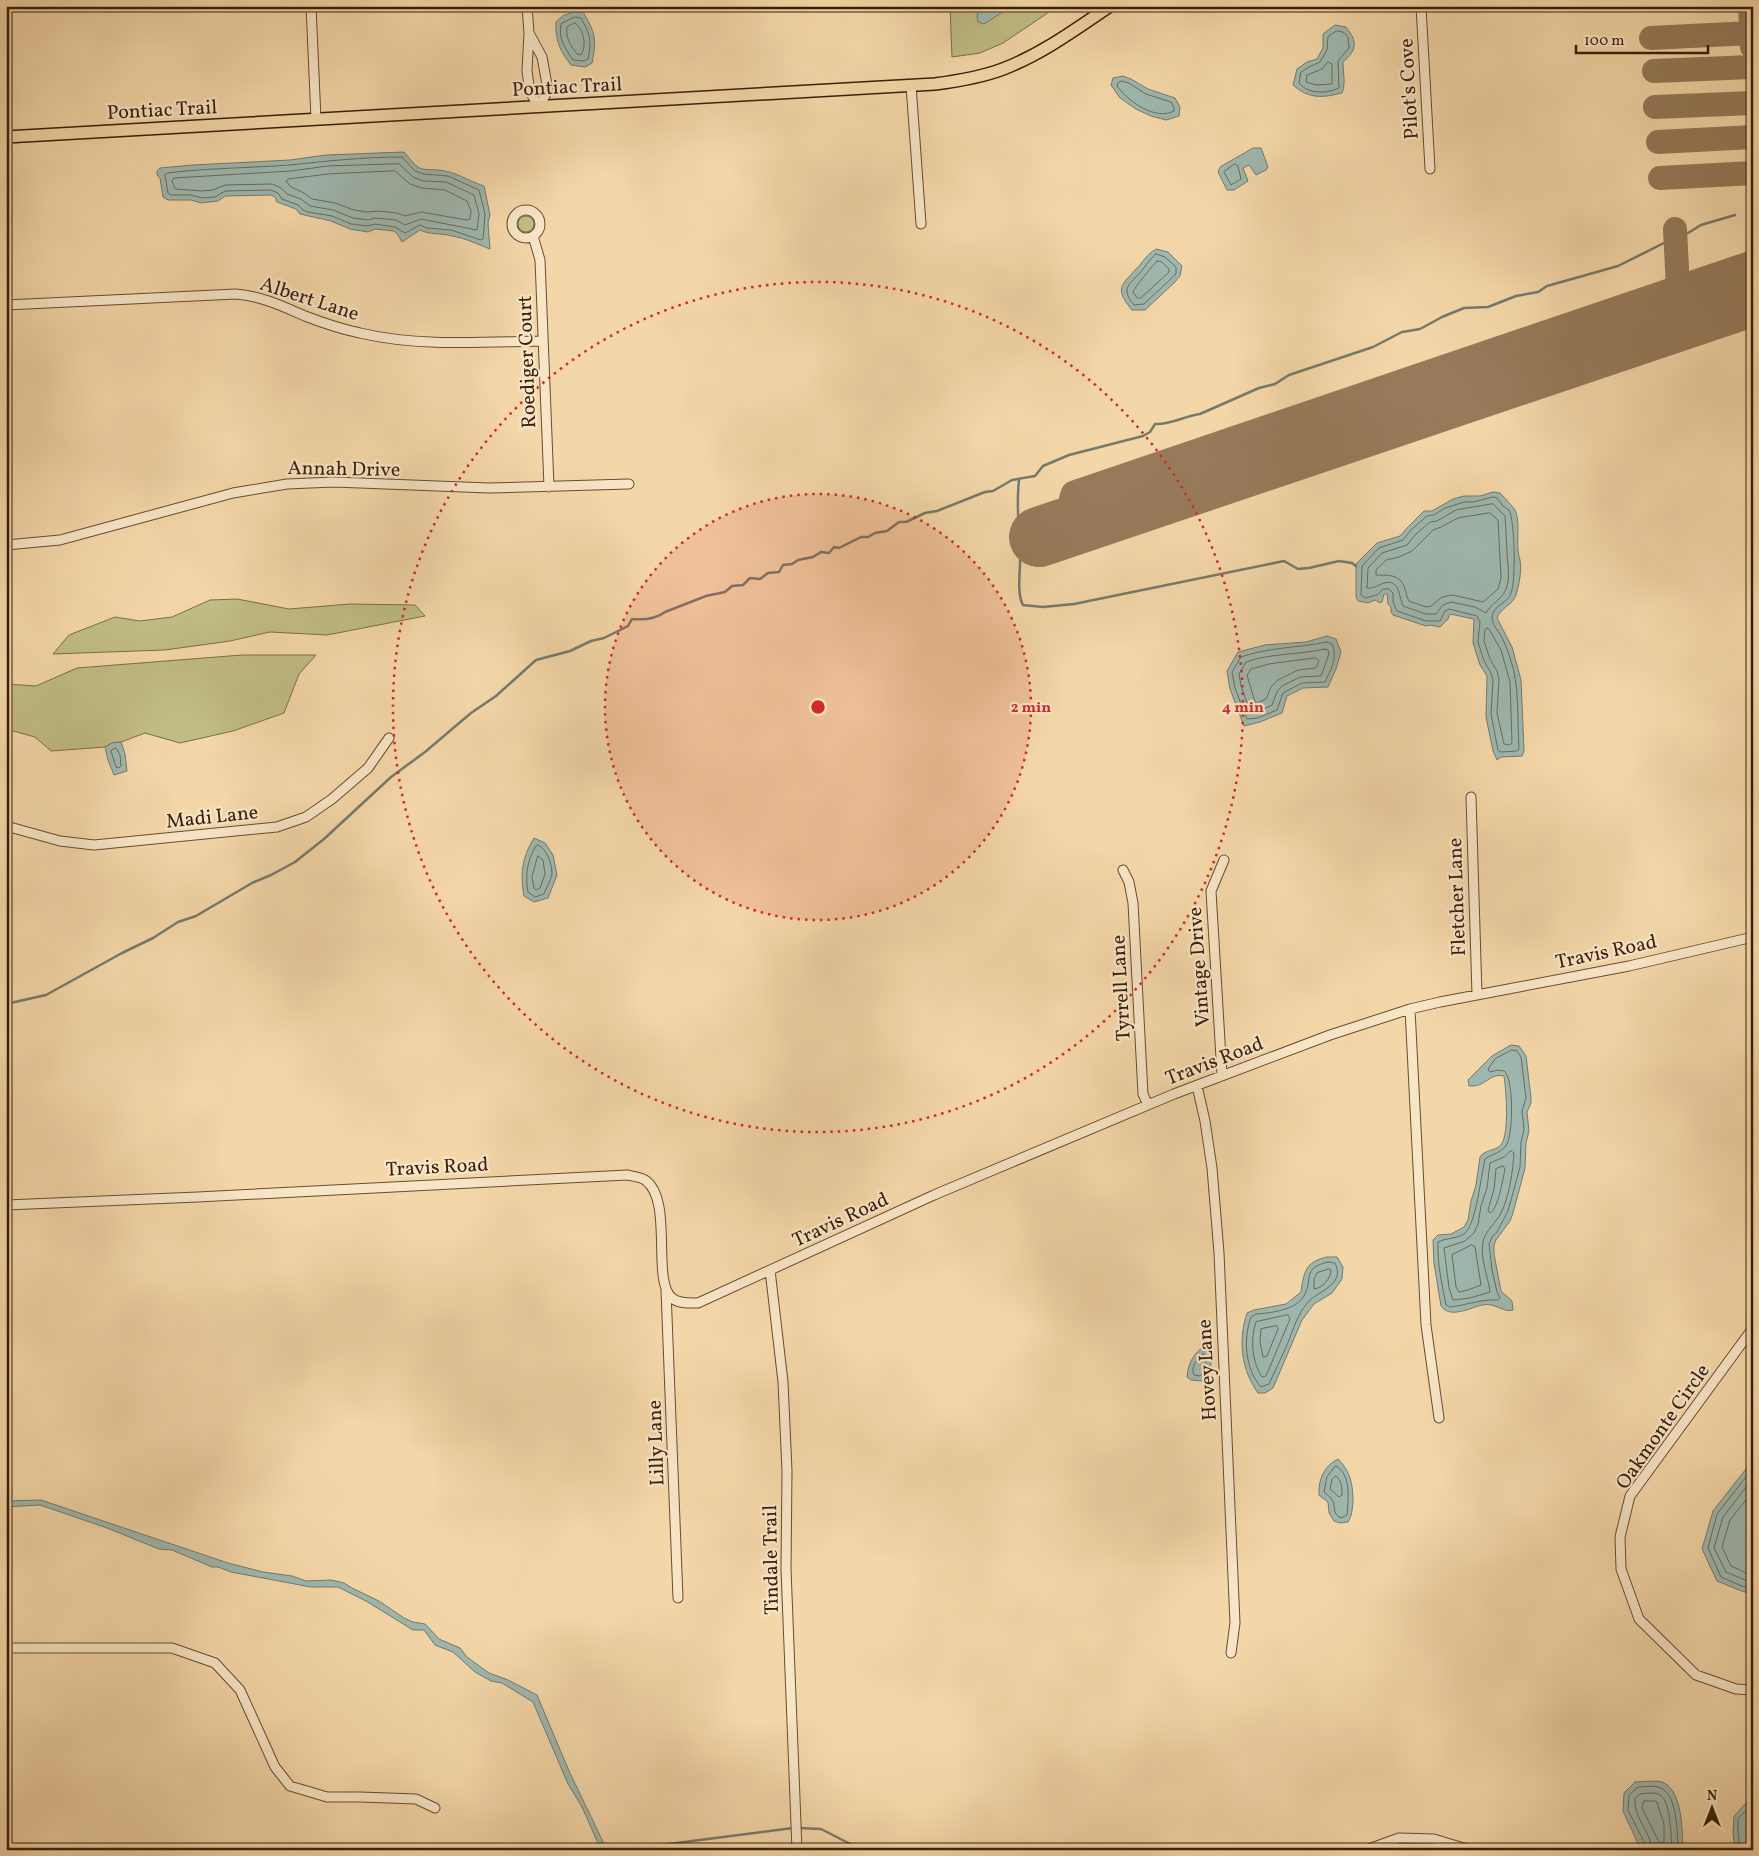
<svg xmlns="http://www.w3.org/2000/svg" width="1759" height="1856" font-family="Vollkorn,serif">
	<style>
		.green { fill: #c0bd84; stroke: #7c6e48 }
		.water { fill: #9eb8af; stroke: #757a6d }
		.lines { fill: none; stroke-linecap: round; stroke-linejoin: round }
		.shore { stroke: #6b6b5d; stroke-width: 1 }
		.stream { stroke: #757a6d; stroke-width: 2.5 }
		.taxiway { stroke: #967a5a; stroke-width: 24 }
		.runway { stroke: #967a5a; stroke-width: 60 }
		.minor-casing { stroke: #674c32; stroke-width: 11 }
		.major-casing { stroke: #381e0b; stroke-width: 14 }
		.minor { stroke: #f8e5c6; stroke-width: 9 }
		.major { stroke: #f4d7a8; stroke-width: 11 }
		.ring { fill: none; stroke: #d62828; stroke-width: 2.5; stroke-dasharray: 2.5 5 }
		.labels { text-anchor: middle; stroke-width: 4.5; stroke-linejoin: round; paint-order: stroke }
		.street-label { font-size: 20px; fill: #381e0b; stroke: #f8e5c6 }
		.centre { fill: #d62828; stroke: #f8e5c6; stroke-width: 2.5 }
		.ring-label { font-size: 15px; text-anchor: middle; font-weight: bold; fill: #d62828; stroke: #f8e5c6; stroke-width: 4.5; stroke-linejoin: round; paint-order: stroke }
	</style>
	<rect width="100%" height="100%" fill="#f4d7a8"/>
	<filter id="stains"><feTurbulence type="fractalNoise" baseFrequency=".004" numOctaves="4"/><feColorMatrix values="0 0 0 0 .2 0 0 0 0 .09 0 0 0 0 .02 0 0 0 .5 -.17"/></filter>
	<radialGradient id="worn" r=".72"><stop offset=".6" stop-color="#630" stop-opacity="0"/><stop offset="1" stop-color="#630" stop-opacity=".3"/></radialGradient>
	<path class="green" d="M950,6h108l-55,37 -23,10 -28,4z
		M518 224a8 8 0 1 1 16 0a8 8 0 1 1-16 0Z
		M237,599l52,10 61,-5 65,1 10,11 -98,19 -57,-3 -40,9 -65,9 -112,4 16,-19 46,-18 25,4 32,-4 38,-17z
		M242,655h74l-17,19 -15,39 -51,18 -53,12 -35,-10 -24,9 -9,1 -7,4 -54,4 -16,-14 -29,-8v-45l30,2 41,-18z"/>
	<path class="water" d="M980,6h23l-2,7 -17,11 -6,-2 -1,-6z
		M574,12h9c12,20 14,27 9,51l-7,4 -14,-2c-11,-14 -16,-25 -15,-43l8,-7z
		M1335,25l11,2c12,15 11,23 -3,35 0,11 3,22 -1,31 -20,5 -33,6 -49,-8l4,-16 10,-7 10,-3 6,-11v-14z
		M1123,76l8,3 17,10 27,9 5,9 -1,9 -13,4 -15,-4 -15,-7 -16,-11 -9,-13 2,-7z
		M1253,148h8l7,19 -2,3 -10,5 -7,-10 -6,3 5,13 -14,9h-7l-9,-18 2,-5z
		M404,152c5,5 9,12 14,15 6,4 13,2 20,3 17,1 30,11 46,16l6,29 -2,8 2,26c-13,-5 -25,-11 -38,-13 -11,-3 -22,-1 -32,-6l-18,12 -4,-7 -4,-4 -19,-2 -7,3 -18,-3 -19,-8 -31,-7 -4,-5 -19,-7 -2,-5 -4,-2 -46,1 -7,5 -17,2 -10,-3h-23l-5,-3 -3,-19 -3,-3v-4l3,-3 33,-3 97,-5 36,-5z
		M1156,249l12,3 14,14 -2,10 -5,6 -30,28h-13c-18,-22 -11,-24 5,-42 8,-8 8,-12 19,-19z
		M1493,492l7,1c2,2 14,15 15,17 5,11 2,27 3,39 0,4 1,7 2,11 2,10 -1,25 -4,35 -3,10 -16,13 -19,23l15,29 9,33 3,71 -2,5 -21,1 -4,3 -4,-9 -7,-34 1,-41 -7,-11 -7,-22 1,-24 -24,-5 -2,5 -8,8 -9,-2 -5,1 -33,-11 -2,-3v-5l-3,-3 -1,-10h-3l-2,8 -2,1 -5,-3 -7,3 -10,-2 -2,-4v-33l21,-21 23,-7 7,-8 17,-17h8l21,-12 11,-3h16z
		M1327,636l9,3 5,13 -5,17 -8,18 -25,1 -16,8 -5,17 -22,9 -16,4 -14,-37 -3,-18 11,-19 27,-7 41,-3z
		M121,742l4,12 2,17 -13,4 -6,-15 -3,-13 7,-4z
		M534,838l11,5 8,12 4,20 -9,23 -14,4 -10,-6c-4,-23 -2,-38 10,-58z
		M1511,1045l8,1 7,10 5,42v5l-4,9 2,19 -3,12 -1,25 -12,45 -3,8 -14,19 -2,5v9l7,37 11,10 1,9c-10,3 -18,-8 -31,-5 -12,3 -32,14 -41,1l-7,-43 -1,-23 5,-5 13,-1 13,-7 4,-7 3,-19 5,-16 4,-28c4,-7 14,-6 20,-11 10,-9 6,-57 4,-70 -14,-4 -19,12 -35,10l-1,-6 24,-24z
		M1327,1257h10l6,10 -1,12 -10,14 -18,11 -12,16 -29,68 -8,5h-7c-17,-24 -20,-52 -11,-80l7,-3 32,-6 15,-12c3,-20 4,-30 26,-35z
		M1211,1341c4,13 0,31 -9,40l-11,-1 -4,-3c1,-17 10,-27 24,-36z
		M1338,1459c13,13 15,26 15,44 -1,7 -1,13 -5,19l-8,1 -6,-2 -5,-8 -1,-11 -9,-7c-1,-15 5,-29 19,-36z
		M1753,1460v131l-9,1 -27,-11 -15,-32 11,-38z
		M41,1500l187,63 35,9 29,4 14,5 25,-1 13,3 8,5 27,13 25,17 9,4 12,2 14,15 21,9 7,9 22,16 19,7 29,15 32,76 38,79h-6l-19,-43 -14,-23 -35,-82 -31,-19 -11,-2 -16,-9 -22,-20 -18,-7 -11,-15h-11l-47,-29 -28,-14h-27l-80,-15 -13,-5h-6l-40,-17 -13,-1 -52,-21 -67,-23 -34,2v-6z
		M1635,1782c7,0 20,-2 27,0 21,8 20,49 21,68h-42l-18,-39 1,-18z
		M1753,1800v50h-18l-2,-17 1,-17 13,-14z"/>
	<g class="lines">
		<path class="shore" d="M575,17l6,1c9,16 11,22 7,41l-4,2 -11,-1c-8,-12 -15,-22 -12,-36z
			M575,23c9,7 12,22 6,32l-4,-1c-6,-8 -12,-16 -10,-27z
			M1337,31l6,1 5,5 1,11 -11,13 1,27c-13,6 -31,6 -40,-5l2,-11 8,-5 11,-5 7,-12 1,-13z
			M1328,62l4,2v20l-16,1 -10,-3 1,-7 15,-6z
			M1122,81l7,2 17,11 25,8 3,6v3c-19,10 -46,-10 -57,-25l1,-3z
			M402,157l13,14 9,3 24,2 31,14 6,24 -2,25 -2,1 -30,-10 -24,-2 -7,-3 -15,8 -10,-6 -20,-3 -7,2 -17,-2 -19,-8 -24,-4 -5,-2 -5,-5 -16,-6 -4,-6 -7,-3 -46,1 -10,6 -13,1 -11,-3h-21l-2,-2 -3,-18 2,-2c41,-5 82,-5 123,-8 37,-4 74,-8 112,-8z
			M399,164l14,13 10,4 23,1 28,13 5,19 -2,16 -56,-11 -16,6 -9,-5 -21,-2 -7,2 -15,-2 -20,-8 -23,-4 -9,-7 -14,-5 -6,-6 -9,-4 -47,1 -12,5 -11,1 -27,-2 -3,-8 2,-3 117,-7 37,-5z
			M1235,164l3,2 3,13 -10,6 -7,-13z
			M395,171l15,13 12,4 23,2 22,11 4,10 -1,8 -3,1 -46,-8 -16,4 -8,-3 -19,-2 -11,1 -13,-2 -19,-7 -23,-4 -8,-6 -13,-6 -5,-6 2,-2 40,-5z
			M1156,254l9,3 11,10v7l-32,30 -10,1c-16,-19 -1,-22 9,-36 5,-6 7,-10 13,-15z
			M1157,261l5,1 7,7v3l-28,26h-4l-4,-6c1,-4 20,-27 24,-31z
			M1494,497l3,1 6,8 6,4c6,11 7,71 2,83 -3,10 -17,12 -19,23 -1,9 8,16 11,24 3,6 5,12 7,18 10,27 7,61 9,91l-2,2 -17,1 -2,-2 -7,-36 2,-34 -2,-7 -7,-12 -6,-19 2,-20 -3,-6 -28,-7 -4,2 -5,10h-14l-29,-10 -4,-9v-9l-4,-4h-6l-6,6 -11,3 -5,-3 1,-29 17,-18 24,-8 8,-10 16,-14 7,-1 11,-7 19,-6h9z
			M1493,504l12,12c1,11 1,23 2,35 0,14 5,29 -3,42 -5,8 -13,11 -18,20l-11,-6 -24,-5 -8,3 -7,9h-10l-23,-8c-2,-5 -4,-15 -6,-19 -10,-12 -20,3 -30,1l1,-20 14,-15 25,-8 9,-11 14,-12 7,-1 19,-11z
			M1490,513l8,7 3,58 -3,11 -15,13 -30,-7 -11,2 -11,9 -5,1 -17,-6c-5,-10 -3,-22 -17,-25 -6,-2 -11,0 -16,-1v-5l10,-10 13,-3 13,-6 21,-21 8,-3 17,-9z
			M1487,628l2,1 12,21 9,32 2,61 -2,2 -6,-1 -7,-31 2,-34 -2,-8 -7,-12 -6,-18 1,-10z
			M1327,642l5,2c6,14 -1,25 -7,38l-23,1 -19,10 -6,17 -19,8 -11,1 -12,-31 -3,-16 9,-15c28,-10 58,-9 86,-15z
			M1325,649l3,1 1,4 -8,22 -21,1 -18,9 -5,6 -5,13 -15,7 -7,-1 -9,-25 -2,-12 7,-12c25,-9 53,-7 79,-13z
			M1316,658l3,3 -3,7 -18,2 -20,10 -7,7 -5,12 -9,4 -2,-1 -8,-27 4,-6 18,-5z
			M116,748l4,7 1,11 -2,2 -3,-1 -5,-16z
			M538,845c9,4 14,19 14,29 -1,6 -6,14 -8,20l-9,3 -7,-5c-3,-16 -1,-32 8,-46z
			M538,856l5,4 2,14 -5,14 -4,2 -2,-2 -2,-11z
			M1512,1050l5,1 4,6 5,41 -4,13 2,19 -3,12 -1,25 -12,44 -11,21 -5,5 -3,7 3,26 5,22 3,6 -2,2c-16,-1 -32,5 -48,7l-4,-2c-4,-21 -9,-42 -8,-63 7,-4 18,-3 26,-8 12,-8 17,-59 21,-75 7,-5 17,-6 22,-15 6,-11 7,-66 -3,-73l-6,-1 -8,2 -2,-3 7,-10z
			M1511,1151l3,2c-1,18 -5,44 -13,60 -5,10 -16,18 -18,29 -3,17 5,34 7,50l-20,6 -17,2 -4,-12 -5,-40 21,-7 9,-8 4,-9 3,-18 6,-18 3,-25 14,-6z
			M1503,1166l2,3c-2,10 -7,40 -15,44l-2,-3 6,-21 2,-20z
			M1472,1245l3,2 6,38 -13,5 -9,2 -3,-5 -4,-32z
			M1328,1262l7,1c10,20 -13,27 -25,37 -12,12 -17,30 -23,45 -6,13 -12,26 -18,39l-8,3c-16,-18 -18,-48 -10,-70l5,-3c15,-1 42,-4 49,-20 8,-16 -3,-26 23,-32z
			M1329,1269l2,1c0,9 -9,18 -17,19v-10l3,-6z
			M1288,1315l2,4 -24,57 -4,1c-10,-15 -12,-38 -6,-55z
			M1277,1326l1,3 -11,27 -4,1 -3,-15 1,-13z
			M1203,1354l4,2 -3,16 -4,4 -6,-1c-4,-8 3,-16 9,-21z
			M1336,1466c16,9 12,34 11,49l-6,3c-10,-4 -4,-13 -10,-20 -2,-2 -5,-4 -7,-6l3,-15z
			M1753,1468l-36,46 -9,34 13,29 23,10 9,-1
			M1336,1476c6,4 6,13 6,19l-3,2 -9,-8 2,-9z
			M1753,1478l-30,39 -9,31 12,24 19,8h8
			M1753,1491l-23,29 -8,27 9,19 15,7 7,-1
			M1644,1801h11l2,1 7,22v17l-2,2 -3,-1 -17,-34z
			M1646,1850v-4l-18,-36 1,-15 9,-8c6,0 17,-2 23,1 17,8 16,46 17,62
			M1652,1850c-1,-19 -19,-32 -17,-52l5,-4c6,-1 15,-2 20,1 11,6 11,43 12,55
			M1740,1850l-2,-18v-14l15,-13"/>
		<path class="stream" d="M1688,233l13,-8 34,-10
			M1019,480c-3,25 0,50 1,75 1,14 -4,37 3,50l20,2 31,-3 210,-43 14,8 11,-1 30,-7 13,2 4,3
			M6,1004l40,-9 76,-42 31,-15 25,-16 18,-6 56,-33 19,-8 24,-13 29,-23 67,-62 34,-25 46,-39 25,-17 40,-36 34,-9 21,-10 13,-3 24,-12 4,-7c11,1 24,0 33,-7l41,-16 19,-4 7,-6 11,-1 7,-7 10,1 8,-6 11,-1 4,-7 9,-1 6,-4 15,-3 8,-5 8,1 5,-6 5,1 22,-11h7l7,-4 12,-2 12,-9h7l19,-9 12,-2 48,-19 8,-1 19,-11 23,-4 8,-10 26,-11 74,-19 7,-4 5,-8c16,1 29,-8 45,-10l59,-26 16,-4 14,-9 84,-28 29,-15 18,-3 22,-12 22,-9 24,-1 28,-11 22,-4 9,-6 71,-20 48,-24
			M798,1828l23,1 41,21
			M622,1850l171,-22"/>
		<path class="taxiway" d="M1750,6l2,41
			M1651,38l100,-5
			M1654,71l98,-4
			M1655,107l98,-4
			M1658,142l95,-5
			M1660,178l93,-5
			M1675,229l3,59
			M1398,383l9,30
			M1106,482l10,29
			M1074,525c-3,-11 -6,-21 -1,-32l8,-3 672,-228"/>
		<path class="runway" d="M1039,537l714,-241"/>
		<g class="minor-casing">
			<path id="minor" d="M311,6l5,113
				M527,6l2,27 -2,38 3,21 9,15
				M1421,6l9,163
				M529,33l13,24 6,33 -9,17
				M911,85l10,139
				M512 224a14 14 0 1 1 28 0a14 14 0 1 1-28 0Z
				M533,236l7,24 9,227
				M6,305l230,-11c25,2 46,12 69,22 18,7 36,13 55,17 59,14 123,9 183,8
				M6,545l54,-5 173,-47 54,-9 47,-2 155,6 140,-4
				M1471,797l6,198
				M6,826l54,15 34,4 183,-18 29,-10 26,-18 36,-31 21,-30
				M1123,870l6,12 4,21 10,191 5,11
				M1410,1009l16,316 13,93
				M1222,1075l-11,-184 13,-31
				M1197,1086l8,35 7,47 7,85 16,370 -4,30
				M6,1205l192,-8 429,-22c5,1 14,2 18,5 29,20 6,101 27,118 7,6 18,5 26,5l236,-108 240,-101 156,-59 80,-26 30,-7 189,-36 124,-29
				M770,1270l13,112 4,89 -1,98 11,281
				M666,1291l12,307
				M1753,1328l-123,168 -10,41 1,32 18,50 57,56 40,14 17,1
				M6,1648h166l43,15 25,27 35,77 15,19 37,11h33l56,2 19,9
				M1366,1850l33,-12 35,1 36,11"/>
		</g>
		<g class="major-casing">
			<path id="major" d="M6,137l929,-53c23,-3 47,-7 68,-15 39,-15 73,-40 107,-63"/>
		</g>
		<use href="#minor" class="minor"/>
		<use href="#major" class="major"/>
	</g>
	<circle cx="818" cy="707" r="213" fill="#d62828" fill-opacity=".12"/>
	<g class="ring">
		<circle cx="818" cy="707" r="213"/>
		<circle cx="818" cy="707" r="425"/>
	</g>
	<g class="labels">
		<g class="street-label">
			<text transform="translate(567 86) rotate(-3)" y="7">Pontiac Trail</text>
			<text transform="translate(1408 89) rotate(-93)" y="7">Pilot's Cove</text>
			<text transform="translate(162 109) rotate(-3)" y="7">Pontiac Trail</text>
			<text transform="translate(310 298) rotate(18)" y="7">Albert Lane</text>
			<text transform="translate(526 362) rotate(-92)" y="7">Roediger Court</text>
			<text transform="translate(344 468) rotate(1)" y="7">Annah Drive</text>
			<text transform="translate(212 816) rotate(-6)" y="7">Madi Lane</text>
			<text transform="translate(1456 897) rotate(-92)" y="7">Fletcher Lane</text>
			<text transform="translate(1606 951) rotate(-12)" y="7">Travis Road</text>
			<text transform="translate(1198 967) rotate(-94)" y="7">Vintage Drive</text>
			<text transform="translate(1120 988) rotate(-93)" y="7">Tyrrell Lane</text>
			<text transform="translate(1214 1060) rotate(-21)" y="7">Travis Road</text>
			<text transform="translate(437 1166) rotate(-3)" y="7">Travis Road</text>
			<text transform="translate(840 1219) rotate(-25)" y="7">Travis Road</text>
			<text transform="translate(1206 1370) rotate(-93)" y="7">Hovey Lane</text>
			<text transform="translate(1662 1426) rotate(-55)" y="7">Oakmonte Circle</text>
			<text transform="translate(655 1443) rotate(-92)" y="7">Lilly Lane</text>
			<text transform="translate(770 1560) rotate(-91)" y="7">Tindale Trail</text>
		</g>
	</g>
	<circle cx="818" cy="707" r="8" class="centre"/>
	<g class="ring-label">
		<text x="1031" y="712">2 min</text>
		<text x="1243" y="712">4 min</text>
	</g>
	<rect width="1759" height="1856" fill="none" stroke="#f4d7a8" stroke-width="25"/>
	<rect x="8" y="8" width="1744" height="1841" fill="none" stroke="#381e0b" stroke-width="2.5"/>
	<rect x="12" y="12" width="1734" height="1831" fill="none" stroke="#381e0b"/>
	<g transform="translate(1712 1808)" stroke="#f8e5c6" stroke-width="4" paint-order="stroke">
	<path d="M0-4L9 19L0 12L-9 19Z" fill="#381e0b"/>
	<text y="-8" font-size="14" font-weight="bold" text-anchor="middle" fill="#381e0b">N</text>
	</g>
	<path d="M1576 45v8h132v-8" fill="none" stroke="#381e0b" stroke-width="2.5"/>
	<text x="1584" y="45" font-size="15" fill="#381e0b" stroke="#f8e5c6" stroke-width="4" paint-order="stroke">100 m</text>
	<rect width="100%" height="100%" filter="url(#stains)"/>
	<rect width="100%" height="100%" fill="url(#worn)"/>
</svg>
